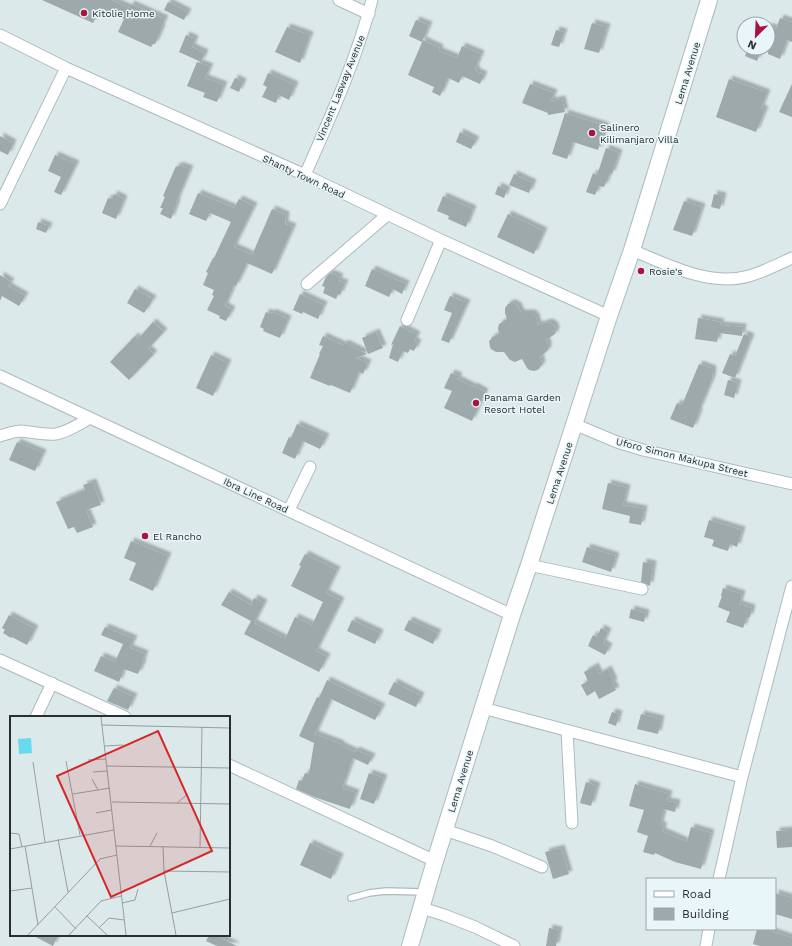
<svg xmlns="http://www.w3.org/2000/svg" width="792" height="946" font-family="'Work Sans',sans-serif">
	<style>
		.building { fill: #9da9ab; filter: url(#shadow) }
		.lines { fill: none; stroke-linecap: round; stroke-linejoin: round }
		.lane-casing { stroke: #aebabd; stroke-width: 8 }
		.street-casing { stroke: #aebabd; stroke-width: 13 }
		.secondary-casing { stroke: #aebabd; stroke-width: 18 }
		.lane { stroke: #fff; stroke-width: 5.5 }
		.street { stroke: #fff; stroke-width: 11 }
		.secondary { stroke: #fff; stroke-width: 16 }
		.poi-dot { fill: #a91340; stroke: #e9f6f9; stroke-width: 1.5 }
		.labels { text-anchor: middle; stroke-width: 3; stroke-linejoin: round; paint-order: stroke }
		.poi-label { font-size: 10px; fill: #2a2e2f; stroke: #e9f6f9; text-anchor: start }
		.street-label { font-size: 10px; fill: #2a2e2f; stroke: #e9f6f9 }
		.inset-road { fill: none; stroke: #959ea0; stroke-width: 1 }
		.view { fill: #d62828; fill-opacity: 0.15; stroke: #d62828; stroke-width: 2 }
		.inset-edge { fill: none; stroke: #2a2e2f; stroke-width: 2 }
	</style>
	<defs>
		<filter id="shadow"><feDropShadow dx="3.5" dy="-3.5" stdDeviation="1" flood-color="#0004"/></filter>
	</defs>
	<rect width="100%" height="100%" fill="#dce9eb"/>
	<path class="building" d="M42,0h69l18,8 2,-4 34,15 -4,8 1,1 -7,16h-2l-2,3 -33,-15 6,-13 -24,-11 -7,15z
		M168,2l20,10 -4,8 -20,-10z
		M780,18l12,4v20l-5,-2 -7,19 -12,-5v-28l8,3z
		M416,20l13,5 -7,17 -13,-6z
		M592,23l15,4 -8,26 -15,-4z
		M287,27l23,8 -10,28 -25,-11z
		M556,30l8,2 -5,15 -8,-2z
		M186,35l9,4 -3,8 13,6 -4,9 -22,-10z
		M423,40l17,8 -1,3 18,7 5,-12 19,8 -6,15 2,1 -1,1 8,4 -4,9 -18,-8 -3,7 -11,-5 -8,18 -8,-4 2,-5 -26,-12z
		M748,48h14l-5,13 -12,-5z
		M197,62l13,5 -5,11 19,7 -7,17 -14,-5 2,-4 -18,-7z
		M268,73l27,12 -6,15 -10,-5 -3,8 -14,-6 5,-10 -4,-2z
		M235,78l8,4 -4,10 -9,-4z
		M729,79l38,14 -6,15 4,2 -9,22 -40,-15z
		M530,84l24,9 -3,8 11,-2 3,13 -17,3v-2l-26,-10z
		M792,84v33l-13,-5z
		M565,113l41,13 -8,24 -25,-8 -6,17 -15,-5z
		M460,132l16,8 -5,9 -15,-7z
		M0,136l13,7 -5,12 -8,-4z
		M606,148l13,5 -7,21 -2,-1 -6,14 -5,-1 -4,9 -9,-3 7,-19 4,2z
		M55,155l21,9 -15,31 -7,-3 7,-15 -13,-6z
		M179,165l11,4 -14,33 1,1 -6,16 -11,-5 3,-6h-3l5,-11 -2,-1 13,-30 2,1z
		M514,174l19,9 -4,10 -20,-8z
		M498,186l9,4 -3,8 -9,-4z
		M198,193l36,15 5,-9 15,7 -20,41 18,8 20,-46 14,6 -1,9 8,3 -21,47 -25,-11 -11,23 -2,-1 -9,21 7,4 -6,11 -7,-3 1,-2 -13,-6 7,-14 -2,-1 2,-5 -11,-5 5,-12 -2,-1 7,-14h1l17,-36 -3,-1h1l-19,-8 -4,8 -17,-7z
		M114,194l10,5 -8,20 -14,-6 6,-15 4,1z
		M714,194l9,2 -3,13 -9,-2z
		M443,196l30,13 -7,18 -18,-8 1,-3 -12,-5z
		M684,201l18,6 -10,29 -19,-6z
		M508,214l36,17 -10,23 -37,-17z
		M38,222l11,4 -3,7 -10,-4z
		M372,269l34,15 -4,10 -9,-5 -4,8 -24,-11z
		M330,273l10,4 -2,4 7,2 -5,12 -2,-1 -2,5 -13,-6 2,-6 -3,-1 4,-9z
		M0,275l11,7 -3,4 17,10 -6,10 -17,-10 -2,5z
		M135,289l18,10 -9,14 -17,-10z
		M300,294l24,11 -6,14 -15,-7 -1,2 -9,-4z
		M450,296l17,7 -18,40 -8,-3 11,-27 -8,-3z
		M511,303h2l5,3 3,7h11l4,4 2,8 11,-3 5,3 2,4 -1,5 -9,6 2,5v5l-8,7 2,7 -3,5 -2,1 -3,1 -5,-1 -2,-2 -5,-9 -7,3 -5,-2 -6,-8h-8l-5,-3 -1,-2 -1,-6 2,-2 1,-2 7,-3 -1,-6 1,-4 8,-5 -2,-6v-5l3,-4z
		M266,312l5,2 1,-2 16,7 -8,19 -17,-7 1,-2 -4,-2z
		M698,318l23,4 -1,3 23,2 -1,9 -23,-3 -2,9 -22,-3z
		M153,322l11,10 -16,17 6,5 -25,26 -19,-18 25,-26 3,3z
		M400,326l17,9 -3,6 4,2 -4,8 -4,-2 -2,4 -5,-2 -5,11 -9,-4 4,-14 -2,1z
		M376,332l7,16 -15,6 -6,-16z
		M744,334l7,3 -16,41 -13,-5 8,-19 5,2z
		M323,336l20,9 2,-2 22,11 -11,4 12,5 -5,11 -4,-2 -9,21 -19,-8 -1,1 -20,-8 10,-24h-1l4,-8 -4,-1z
		M211,355l17,8 -15,33 -17,-8z
		M699,364l14,5 -1,10 -14,33 1,1 -6,15 -23,-9 7,-16 5,2z
		M451,373l8,3 -2,3 16,8 1,-1 11,6 -13,29 -28,-13 8,-17 -8,-3z
		M728,380l10,3 -4,15 -10,-3z
		M297,424l29,13 -6,12 -17,-8 -8,18 -13,-6 7,-16 2,1z
		M17,442l26,11 -8,18 -26,-11z
		M93,482l8,23 -15,5 7,17 -16,6 -3,-6 -6,2 -12,-27 29,-12 -2,-5z
		M608,483l19,5 -4,17 21,4 -3,16 -12,-2 1,-7 -28,-7z
		M709,520l33,10 -5,17 -7,-3 -2,7 -16,-5 2,-6 -10,-3z
		M131,541l37,15 -15,35 -24,-11 7,-17 -12,-5z
		M587,547l29,9 -5,16 -29,-10z
		M305,554l32,16 -11,23 15,8 -25,50 11,6 -8,15 -75,-38 7,-13 -30,-16 8,-13 22,13 3,-7 10,5 -10,20 31,16 10,-22 17,8 11,-23 -32,-16 10,-20 -2,-1z
		M643,562l10,2 -3,22 -9,-4z
		M723,588l19,6 -3,10 13,4 -2,9h-3l-4,11 -17,-6 4,-10 -12,-5 4,-11h-1z
		M631,609l15,4 -2,9 -15,-4z
		M9,615l26,14 -8,16 -15,-8 -1,1 -8,-5 2,-3 -3,-2z
		M352,620l28,13 -5,11 -28,-13z
		M409,620l29,13 -5,11 -29,-14z
		M105,627l29,12 -4,9 15,6 -3,8 1,1 -5,11 -14,-5 -5,13 -25,-11 7,-15 14,6 8,-18 -22,-9z
		M601,628l7,4 -5,11 6,4 -4,8 -17,-9 5,-11 4,2z
		M595,666l4,8 9,-5 6,13 -2,1 4,7 -17,9 -4,-8 -8,5 -6,-11 7,-4 -4,-9z
		M327,680l55,27 -7,13 -44,-21 -16,35 26,10 -1,1 15,7 1,-2 16,7 -4,8 -15,-7 -11,30 14,5 -6,16 -36,-12 -18,-8 3,-9 3,1 3,-8 4,1 5,-31 -15,-7 18,-39 2,1z
		M394,682l27,14 -5,11 -28,-13z
		M114,688l20,9 -6,13 -21,-9z
		M612,712l7,2 -3,12 -8,-3z
		M641,714l20,5 -3,15 -21,-5z
		M369,773l15,5 -10,26 -14,-5z
		M586,782l11,4 -6,20 -11,-3z
		M635,784l34,10 -2,7 10,2 -2,9 -11,-3 -4,16 4,1 -2,5 25,11 4,-15 20,6 -10,36 -26,-7 -20,-9 -1,2 -11,-3 5,-16 -11,-4 7,-22 -15,-4z
		M792,830v17l-15,1 -1,-17z
		M310,843l30,14 -9,22 -31,-14z
		M561,848l8,26 -16,5 -8,-27z
		M775,893l17,5v21l-17,-5z
		M549,928l10,2 -3,16h-10z
		M757,929h12l-1,1 24,8v8h-32l-7,-2z
		M32,935h26l-5,11z
		M209,935h5l23,11h-20l-11,-5z"/>
	<g class="lines">
		<g class="lane-casing">
			<path id="lane" d="M351,898l18,-5 17,-2 38,1"/>
		</g>
		<g class="street-casing">
			<path id="street" d="M339,0l30,14
				M0,35l66,33 239,107 136,65 168,76
				M305,175c25,-57 51,-114 67,-175
				M0,204l66,-136
				M632,250c36,15 78,37 117,26 14,-4 30,-12 43,-18
				M307,284l80,-69
				M407,320l34,-80
				M0,376l512,239
				M574,424l43,18 26,8 149,34
				M0,436c7,-2 14,-5 21,-5 12,1 23,4 35,3 12,-2 23,-10 34,-16
				M289,510l21,-43
				M529,565l113,24
				M0,660l125,57
				M483,708l259,69
				M36,717l16,-34
				M567,731l5,92
				M229,765l206,96
				M445,830l47,16 50,21
				M719,879l23,-102 50,-191
				M422,908l22,7 31,12 39,19
				M706,946l3,-17"/>
		</g>
		<g class="secondary-casing">
			<path id="secondary" d="M410,946l25,-85 77,-246 17,-50 80,-249 23,-66 77,-250"/>
		</g>
		<use href="#lane" class="lane"/>
		<use href="#street" class="street"/>
		<use href="#secondary" class="secondary"/>
	</g>
	<g class="poi-dot">
		<circle cx="84" cy="13" r="4"/>
		<circle cx="592" cy="133" r="4"/>
		<circle cx="641" cy="271" r="4"/>
		<circle cx="476" cy="403" r="4"/>
		<circle cx="145" cy="536" r="4"/>
	</g>
	<g class="labels">
		<g class="poi-label">
			<text x="92" y="17">Kitolie Home</text>
			<text x="600" y="131">Salinero<tspan x="600" dy="12">Kilimanjaro Villa</tspan></text>
			<text x="649" y="275">Rosie's</text>
			<text x="484" y="401">Panama Garden<tspan x="484" dy="12">Resort Hotel</tspan></text>
			<text x="153" y="540">El Rancho</text>
		</g>
		<g class="street-label">
			<text transform="translate(687 73) rotate(-73)" y="4">Lema Avenue</text>
			<text transform="translate(340 88) rotate(-68)" y="4">Vincent Lasway Avenue</text>
			<text transform="translate(304 176) rotate(25)" y="4">Shanty Town Road</text>
			<text transform="translate(682 457) rotate(14)" y="4">Uforo Simon Makupa Street</text>
			<text transform="translate(559 473) rotate(-72)" y="4">Lema Avenue</text>
			<text transform="translate(256 495) rotate(25)" y="4">Ibra Line Road</text>
			<text transform="translate(460 781) rotate(-73)" y="4">Lema Avenue</text>
		</g>
	</g>
	<g transform="translate(10 716)">
		<rect width="220" height="220" fill="#dce9eb"/>
		<path d="M21,22l1,15 -13,1 -1,-15z" fill="#67dbed"/>
		<path class="inset-road" d="M91,1l25,218M92,9l128,3M95,30l18,-1M78,44l18,-1M56,45l14,74M23,46l12,80M97,50l123,2M83,56l14,-1M82,63l6,11M63,78l37,-6M102,86l118,2M167,87l11,-9M86,97l15,-3M0,117l9,1 3,13M48,123l10,53M15,130l13,79M106,130l114,2M140,130l7,-13M153,130l1,25 12,64M190,131l2,-120M0,133l104,-19M154,155l66,1M0,175l22,-3M112,187l13,-3 3,-11M45,191l21,22M162,197l58,-14M77,200l20,19M89,212l10,-10 15,2M18,219l72,-76 17,-4M59,219l32,-34 20,-5"/>
		<path class="view" d="M148,15l54,120 -101,46 -54,-121z"/>
		<rect width="220" height="220" class="inset-edge"/>
	</g>
	<rect x="646" y="878" width="130" height="52" fill="#e9f6f9" stroke="#9da6a8"/>
	<rect x="654" y="891" width="20" height="6" fill="#ffffff" stroke="#9da6a8"/>
	<text x="682" y="898" font-size="12" fill="#2a2e2f">Road</text>
	<rect x="654" y="908" width="20" height="12" fill="#9da9ab" stroke="#9da6a8"/>
	<text x="682" y="918" font-size="12" fill="#2a2e2f">Building</text>
	<g transform="translate(756 36) rotate(204)"><circle r="19" fill="#e9f6f9" stroke="#9da6a8"/>
	<path d="M0-3L7 15L0 10L-7 15Z" fill="#a91340"/>
	<text y="-6" font-size="11" font-weight="bold" text-anchor="middle" fill="#2a2e2f">N</text>
	</g>
</svg>
